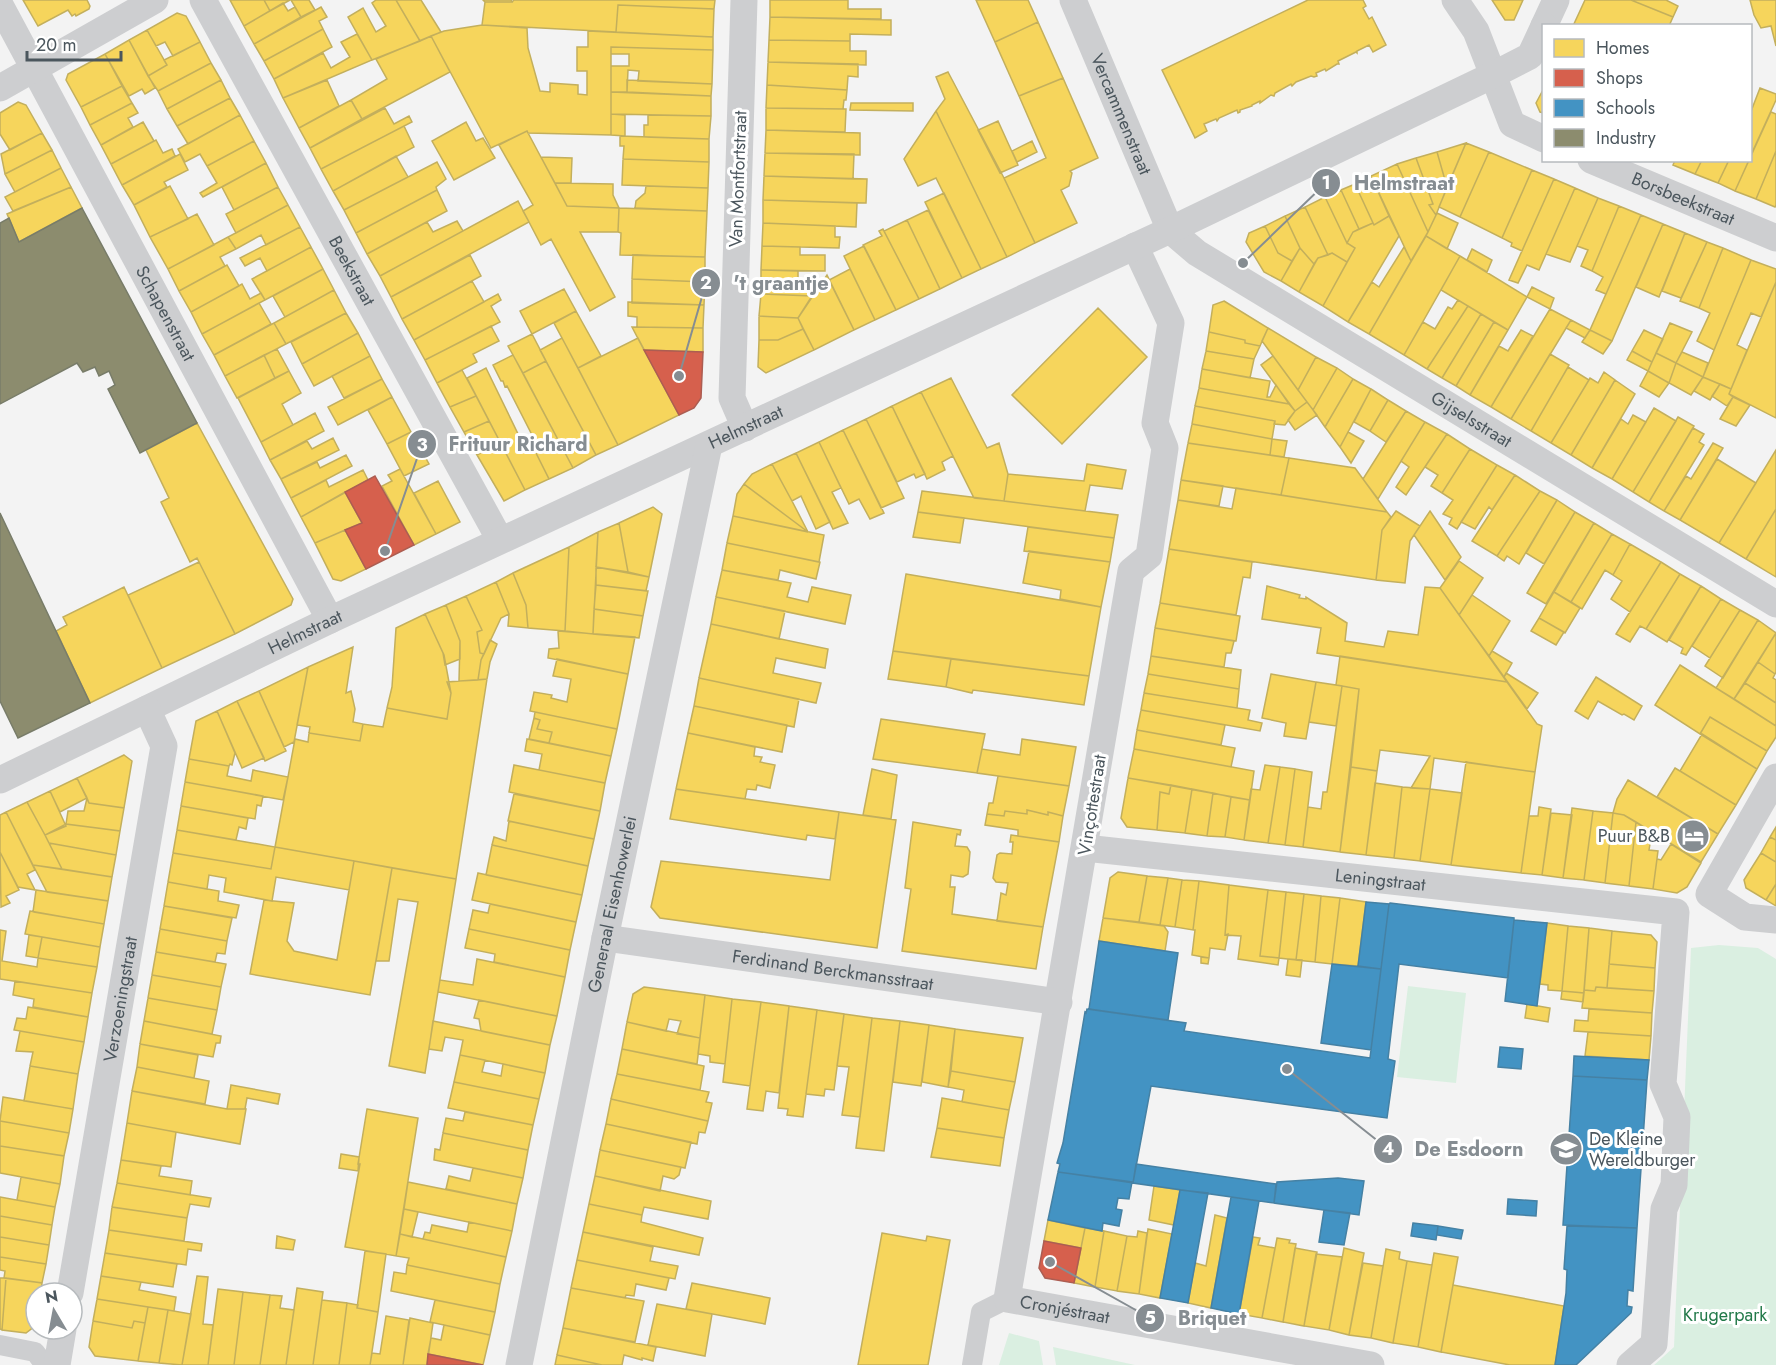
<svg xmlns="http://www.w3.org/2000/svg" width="1776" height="1365" font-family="Jost,sans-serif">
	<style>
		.green { fill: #daefe1 }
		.homes { fill: #f6d55c; stroke: #c3af5c; stroke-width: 1.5 }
		.shops { fill: #d6604d; stroke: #ac5d52; stroke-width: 1.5 }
		.schools { fill: #4393c3; stroke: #4581a4; stroke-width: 1.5 }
		.industry { fill: #8c8c6e; stroke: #787c69; stroke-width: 1.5 }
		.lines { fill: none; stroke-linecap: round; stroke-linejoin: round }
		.pedestrian { stroke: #cdced0; stroke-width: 20 }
		.minor { stroke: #cdced0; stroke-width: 27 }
		.labels { text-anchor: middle; stroke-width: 6; stroke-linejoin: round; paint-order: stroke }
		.street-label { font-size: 18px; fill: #4b565d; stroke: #fff }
		.poi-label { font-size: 18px; fill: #4b565d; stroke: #fff; text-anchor: end }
		.park-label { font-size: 18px; fill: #227949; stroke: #fff }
		.leader { fill: none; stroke: #868d92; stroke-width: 2 }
		.callout-dot { fill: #868d92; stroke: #fff; stroke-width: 2 }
		.mark-label { font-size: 18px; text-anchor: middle; font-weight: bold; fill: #fff }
		.callout-label { font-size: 20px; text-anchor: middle; font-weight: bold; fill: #868d92; stroke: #fff; stroke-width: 6; stroke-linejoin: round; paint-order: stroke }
	</style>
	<rect width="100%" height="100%" fill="#f3f3f3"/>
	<path class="green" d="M1719,945l39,3 18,11v406h-122l20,-18 17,-399z
		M1408,986l58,7 -10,90 -59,-6z
		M1009,1333l30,8 4,24h-44z
		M1053,1347l82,18h-79z"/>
	<path class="homes" d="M23,0h64l3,6 -1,3 -13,7 -1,-2 -3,2 -4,-6 -30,16z
		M230,0h34l6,11 -26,15z
		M264,0h26l-20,11z
		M291,0h18l6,10 -14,7z
		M376,0h20l24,41 -48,19 -24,-43 15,-9 13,24 10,-6 -14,-23z
		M396,0h25l20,32 -21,9z
		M483,0h28l1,2h-27z
		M514,0h201l-1,9 -96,-4 -2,27 -134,-7 3,-23h27z
		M770,0h78v9h33v10l-111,-2z
		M976,0h52l10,22 -43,20z
		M1308,0h55l3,6 -3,2 6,11 3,-2 14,28 -13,7 -4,-7 -12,6v2l-1,-1 -18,9 1,3h-2l-11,7 -1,-2 -9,4 1,3 -3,1 -3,-1 -15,6 -4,4 -1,-2 -16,9 -1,3 -3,-1 -11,8v-2l-8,4v1l-12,4v2l-2,1 -1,-3 -18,8 -2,3 -1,-2 -12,5 3,7 -12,7 -33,-68z
		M1492,0h31l-9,20h-9z
		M1585,0h46l42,17 -4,9h-96z
		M1631,0h35l12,6 -5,11z
		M1750,0h26v46l-5,-20 -10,2 -7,-13z
		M283,3l5,8 7,-4 6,10 -47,27 -10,-18z
		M618,5l96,4 -1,28 -97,-5z
		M321,7l6,10 -8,4 4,8 -59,32 -10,-17z
		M177,13l9,3 14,26 -27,14 -8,-14 -9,4 -9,-16z
		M770,17l121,3v15l-41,-1v7l-81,-1z
		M1038,22l25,56 -44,18 -24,-54z
		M482,25l45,3 1,20 12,43 10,1v-9l28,2v9l9,1v-24h-10v-24h11v-16l125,6v13l-102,-3v88l-83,-2 -1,-2 -36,17 -60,-112 13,-5z
		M323,29l9,18 -58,32 -10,-18z
		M147,30l20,35 -19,11 -19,-36z
		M357,34l15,26 -89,38 -9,-19 49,-26 8,15 19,-11 -9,-15z
		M431,36l19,36 -88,47 -11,-19 36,-21 -11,-20z
		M129,40l26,48 -10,6 -3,-5 -13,7 -24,-42z
		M769,40l81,1v10h16v14l-98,-3z
		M200,42l11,21 -53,28 -10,-15 19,-11 -3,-5z
		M611,47l102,3 -1,34 -74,-3 1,-10 -11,-1 -1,22h-16v-26h18v-12h-18z
		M105,54l17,32 -41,21 -15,-27 2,-6z
		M768,62l90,2v13l-10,-1 -1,14 -80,-5z
		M211,63l10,17 -54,29 -9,-18z
		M948,72l56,106 31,65 -28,14 -71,-146 9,-12 -9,-22z
		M1063,78l35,80 -28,13 2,2 -3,13 -8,4 16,33 -42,20 -31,-65 42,-20 -27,-62z
		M221,80l9,18 -53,28 -10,-17z
		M327,80l12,26 -40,22 -16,-30z
		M627,80l85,4 -1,12 -84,-4z
		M767,85l80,5 -1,10h-2l-1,9 -77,-1z
		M122,86l10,17 -42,22 -9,-18z
		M1544,88v25l-4,-1 -4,-9z
		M1760,88l16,6v6l-26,57v-43z
		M611,92l100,4v20l-100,-2z
		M230,98l10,17 -52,29 -11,-18z
		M351,100l11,19 -52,29 -11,-20z
		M18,102l8,3 16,28 -32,17 -10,-16v-21z
		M132,103l6,10 -10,5 5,9 -32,18 -11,-20z
		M851,103h62v8l-63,-1z
		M385,108l9,16 15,-8 3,6 -91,47 -11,-21z
		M766,108l80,1 -1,23 -79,-2z
		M936,111l71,146 -26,12 -45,-91 -18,8 -14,-27z
		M1771,112l5,2v37l-20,48 -21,-8z
		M611,114l14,1v21l-14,-1z
		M240,115l14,26 -47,25 -7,-12 -15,8 -7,-13z
		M648,115l63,1 -2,23 -65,-2v-12h4z
		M998,121l20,44 -18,8 -22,-43z
		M143,122l11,19 -43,23 -10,-19z
		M466,122l10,19 7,-3 12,20 -41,22 -22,-39z
		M404,126l10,21 -81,44 -12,-22z
		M766,130l94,3v22l-95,-2z
		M527,131l40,75 52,2 -1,24h-38l35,65 -25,14 -39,-72 -10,6 -12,-23 -6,-11 10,-6 -34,-60z
		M42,133l10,17 -47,24 -4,-20z
		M620,136l89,3v23l-86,-3 1,-13h-4z
		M156,140l7,13 9,-4 3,7 -53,29 -11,-21z
		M254,141l12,22 -63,34 -3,-4 17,-10 -10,-17z
		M1032,141l5,11 -20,10 -5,-11z
		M1466,143l-19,44 -10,-35z
		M1466,143l23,9 -29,65 -21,-10z
		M52,150l9,18 -46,24 -10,-18z
		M1776,151v54l-1,2 -19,-8z
		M1437,152l10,35 -11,28 -7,-10 4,-1 -17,-46z
		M1489,152l43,18 -30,68 -42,-21z
		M765,153l89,1 -1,25 -89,-3z
		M180,154l8,16 -24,12 3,5 -33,18 -12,-20z
		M396,156l12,21 -64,33 -11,-19z
		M541,157l31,1 -1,25h-16z
		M1416,158l17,46 -4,1 7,10 -8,17 -31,-68z
		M623,159l86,3 -1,26 -86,-3z
		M1675,160h27l-7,14 -22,-9z
		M1702,160h27l-11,23 -23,-9z
		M1729,160h20l-14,31 -17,-8z
		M437,162l9,17 -10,8 1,3 -81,43 -12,-23z
		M266,163l12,24 -44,23 -12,-23z
		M1397,164l31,68 -17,29 -40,-85z
		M61,168l10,19 -58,24 -8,-14z
		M1532,170l22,9 -32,72 -11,-5 1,-3 -10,-5z
		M764,176l103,3 -1,24 -103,-3z
		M1371,176l18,40 -15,9 -19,-41z
		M1554,179l21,9 -36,82 -12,-5 -9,18 -9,-3z
		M555,183l58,1v11l6,13 -52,-2z
		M1355,184l18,39 -14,6 -18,-39z
		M170,186l18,33 -38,18 -16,-32z
		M646,186l62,2 -1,23 -72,-3 1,-7 9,-8z
		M71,187l11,21 -63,34 -12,-28z
		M278,187l10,18 -52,28 -10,-19z
		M1575,188l23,10 -28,64 -24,-8z
		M437,190l10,21 -80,43 -11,-21z
		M1341,190l18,39 -6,3 -6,11 -22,-46z
		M944,193l37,76 -19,9 -37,-76z
		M1325,197l22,46 8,5 -8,14 -15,-9 -4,2 -23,-48z
		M1598,198l21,8 -27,65 -11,-5 7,-16 -11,-4z
		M763,200l94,3 -1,24 -93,-4z
		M518,201l11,21 -138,75 -11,-21z
		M288,205l12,22 -34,18 -5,-10 -25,14 -8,-12z
		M1619,206l22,9 -35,79 -10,-4 7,-13 -11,-6z
		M1305,207l23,48 -10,3 -4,6 -14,-16 -15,-32z
		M619,208l88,3 -2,46 -85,-2 1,-22 -3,-1z
		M928,210l34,68 -22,11 -33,-69z
		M1437,213l21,10 -11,26 -21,-13z
		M197,214l17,31 -46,24 -18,-32z
		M1641,215l22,9 -51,117 -22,-11z
		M1285,216l15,32 -8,13 -14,-8 -13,-27z
		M1389,216l10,20 -51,86 -25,-16 32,-58 -8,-5 6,-11 20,-9 1,2z
		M907,220l33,69 -21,10 -35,-68z
		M457,221l6,10 -83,45 -13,-22 60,-32 6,10z
		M763,223l72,3v11h5l-1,11 -77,-2z
		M1663,224l22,9 -26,64 -23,-10z
		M1265,226l13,27 14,8 -11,20 -17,-9 -18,-30 3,-9z
		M300,227l11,20 -44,24 -7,-13 -15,8 -5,-8z
		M883,229l36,70 -23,11 -33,-65 19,-9 -3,-5z
		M1685,233l22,9 -26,56 -19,-7z
		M1426,236l34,20 -56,99 -35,-21z
		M228,237l8,12 -16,8 5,9 -46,25 -11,-22z
		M1707,242l16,6 -24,60 -19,-7z
		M762,246l38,1v8h25v16l-64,-1z
		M864,246l32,64 -21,10 -31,-64z
		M311,247l12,22 -58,31 -13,-21z
		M1404,247l7,14 -42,73 -21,-12 24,-40 7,5z
		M1300,248l14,16 -15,28 -18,-11z
		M1723,248l28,12 -37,90 -17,-9 13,-28 -11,-5z
		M1472,249l20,11 -5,12 -20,-12z
		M1332,253l15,9 -24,44 -24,-14 19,-34z
		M470,255l11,21 -79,43 -11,-22z
		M633,255l72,2v25l-73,-3z
		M1460,256l67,41 -19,33 -67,-40z
		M1751,260l25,9v13l-15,35 -10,-4 -14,32 10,5 -16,39 -28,-12z
		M227,265l12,21 -48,26 -12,-21z
		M323,269l11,21 -49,27 -12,-21z
		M850,269l25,51 -21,10 -25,-50z
		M761,270l37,1v10h25l-11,15 -51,-2z
		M827,275l27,55 -40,20 -16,-32z
		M632,279l73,3 -1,23 -72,-2z
		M472,281l12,21 -70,38 -12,-21z
		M1776,282v136l-47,-24z
		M242,284l8,15 11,-6 4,7 -63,34 -11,-22z
		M1532,287l22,11 -4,11 -23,-12z
		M564,289l12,22 -44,23 -12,-23z
		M334,290l12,23 -60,31 -12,-21z
		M498,294l3,6 -10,6 9,16 -75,38 -11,-20z
		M761,294l51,2 -14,22 -39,-2z
		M1458,300l10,6 -41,63 -23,-14 19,-33 12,7 13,-22 4,2z
		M1224,301l44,27 -8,18 -15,-3v-3l-36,-8 4,-27z
		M628,302l76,3 -1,23 -66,-1v-10l-9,-1z
		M259,303l12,21 -57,31 -12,-21z
		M1468,306l13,8 -39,64 -15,-9z
		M1098,308l49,49 -85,87 -50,-49z
		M1550,309l21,11 -60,99 -20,-12z
		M576,311l25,45 -23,12 -24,-45z
		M346,313l12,20 -56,31 -11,-22z
		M1481,314l13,8 -38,64 -14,-8z
		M759,316l39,2 5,11 -25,11h-19z
		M1571,320l19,10 -5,8 -19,-10z
		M1494,322l14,8 -38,65 -14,-9z
		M274,323l12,21 -61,32 -11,-21z
		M1670,323l22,9 -16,31 -20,-10z
		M491,326l8,15 -26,13 4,8 -40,21 -12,-23z
		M632,327l71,1v24l-59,-2z
		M1268,328l48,29 -18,33 -36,-49z
		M803,329l11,21 -48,23 -8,-6 1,-27h19z
		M1521,330l12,6 -42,71 -21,-12 29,-49 9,5z
		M1590,330l22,11 -9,13 -21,-12z
		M1644,330l19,9 -11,23 -20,-11z
		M1209,332l36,8v3l15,3 -6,13 -48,-8z
		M358,333l12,23 -56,30 -12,-22z
		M532,334l14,27 -23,12 -15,-27z
		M562,338l56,107 -22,10 -56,-105z
		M638,338l41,77 -61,30 -40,-77z
		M277,349l12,22 -14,7 -11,-23z
		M1206,351l48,8 -4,19 -48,-9z
		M1632,351l20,11 -4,9 -21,-11z
		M1682,352l26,11 -5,14 -27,-14z
		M1656,353l20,10 -7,20 -21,-12z
		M1550,354l19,11 -38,66 -20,-12z
		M264,355l11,23 -38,20 -12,-22z
		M513,355l60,113 -24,11 -20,-40 4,-2 -26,-51 -2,1 -2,-6h-2l-8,-16z
		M370,356l12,23 -38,19 -12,-22z
		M1273,356l34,46 -12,9 -34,-46z
		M1316,357l21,11 -24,42 -15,-20z
		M546,361l50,94 -23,13 -50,-95z
		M1676,363l27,14 -12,18 -22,-12z
		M1568,367l21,13 -38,63 -20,-12z
		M486,368l36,74 7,-3 20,40 -24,11 -58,-112z
		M1337,368l16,11 -28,48 -12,-17z
		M1202,369l68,12 -3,16h3l6,-12 13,19 -90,-16z
		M462,370l14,26 -26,11 -13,-24z
		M289,371l12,22 -19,11 11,21 -32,17 -23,-44z
		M1648,371l21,12 -10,14 -19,-11z
		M1604,372l11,8 -44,75 -20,-12 39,-65 8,5z
		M1703,377l17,7 -10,16 -16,-9z
		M951,378l36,70 12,-5 9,31 -4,27 -30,-3 -53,-106z
		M382,379l10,18 -54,28 -10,-18z
		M1353,379l18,10 -31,58 -15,-20z
		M1615,380l20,14 -43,74 -21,-13z
		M1720,384l11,5 -2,5 4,3 -6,9 -15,-10z
		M1199,388l90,16 6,7 -10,14 -11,-1 1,-3 -80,-15z
		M1371,389l17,11 -18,31 -16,-9z
		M921,392l32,64 -11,6 3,8 -18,9 -35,-73z
		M476,396l13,25 -25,11 -14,-25z
		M392,397l19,35 -24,12 -19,-34z
		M1733,397l17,8 -14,21 -16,-7z
		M1388,400l18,11 -20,31 -16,-11z
		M1307,402l10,13 -22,15 -7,-10 7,-9z
		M892,406l33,68 -9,4 -2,-4 -17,8 -31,-63z
		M1195,406l80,15 -3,18 -80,-15z
		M1654,408l22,13 -43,71 -21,-13z
		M1406,411l19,11 -47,77 -15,-20z
		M315,413l9,18 -54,29 -9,-18z
		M1633,415l13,7 -34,57 -20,-11 29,-49 7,5z
		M1678,417l16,9 -45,76 -16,-10z
		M866,419l38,79 -23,10 -38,-78z
		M489,421l11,21 -23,13 -13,-23z
		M1425,422l22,12 -41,61 -10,-8 13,-20 -8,-6z
		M197,423l96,176 -2,6 -56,29 -38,-76 -7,4 -29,-60 8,-4 -23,-48z
		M1192,424l80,15 -2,16 -82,-12z
		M1693,428l11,6 -5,8 5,3 -40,66 -15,-9z
		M843,430l41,83 -14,6 -11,-20 -10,5 -30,-62z
		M411,432l18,32 -25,12 -17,-32z
		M1348,432l16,9 -13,22 -11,-16z
		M1447,434l23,15 -28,44 -11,-7 7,-11 -13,-8z
		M333,438l6,12 -58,29 -11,-19 37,-19 5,8z
		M1272,439l15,2 -3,16 -14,-2z
		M500,442l25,48 -21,11 -27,-46z
		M819,442l22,46 -9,4 16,31 -15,6 -37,-76z
		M1188,443l101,15 -8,37 -100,-15z
		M1713,443l10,5 -43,72 -16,-9 22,-35 5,3z
		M1470,449l27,16 -40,64 -8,-5 3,-6 -9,-4 10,-14 -11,-7z
		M1776,450v59l-30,50 -27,-16z
		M796,453l34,69 -14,7 -15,-33 -9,5 -20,-37z
		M346,455l6,11 -61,32 -10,-19 36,-17 3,6z
		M1289,458l66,10 32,44 -106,-17z
		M1717,459l39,24 -37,60 -39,-23z
		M772,464l20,37 16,31 -64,-48 8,-10z
		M1087,464l39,6 -4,19 -32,-4 -5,26 -81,-10 4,-27 76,7z
		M1497,465l18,10 -23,35 -3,-3 -14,22 -14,-7z
		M400,469l36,65 -22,11 -32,-59 10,-5 -4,-6z
		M363,470l5,10 -67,37 -10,-19 35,-18 3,7z
		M1515,475l25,16 -43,65 -25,-15z
		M1181,480l42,6 -4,20 -41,-6z
		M438,481l22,41 -24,12 -22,-41z
		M744,484l64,48 -75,-16 4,-22z
		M1236,488l151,24 4,5 -9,13 -6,50 -207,-31 9,-49 54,9z
		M922,491l196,24 -4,23 -196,-26z
		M1540,491l17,9 -38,64 -12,-8 -3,5 -7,-5z
		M345,492l17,31 -47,20 -14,-26z
		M1557,500l18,12 -31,52 -18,-11z
		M653,507l9,7 -13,63 -21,-5 -9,-49z
		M1776,509v68l-30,-18z
		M1396,511l24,15 -10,15 -5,42 -29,-3 6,-50z
		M1430,511l31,46 -16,23 -31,-45z
		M918,512l46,6 -4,25 -47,-6z
		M1575,512l19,11 -48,81 -19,-11z
		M733,516l91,19 -5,27 -92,-19z
		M619,523l9,49 -32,-5 2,-35z
		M1594,523l18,11 -41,68 -17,-10z
		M1028,527l86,11 -4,24 -86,-11z
		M345,530l21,39 -25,12 -8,-2 -18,-36z
		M598,532l-5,102 -28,-3 4,-84z
		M1612,534l18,10 -17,31 -8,-5 -23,39 -11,-7z
		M727,543l93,19 -4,17 -36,-9 -2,10 -56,-10z
		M1630,544l31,18 -31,50 -19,-13 11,-18 -9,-6z
		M569,547l-4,84 -37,-3 -2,-23 -13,-32z
		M1169,549l83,13 -2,16 -7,-1 -7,38 -76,-12z
		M1029,551l81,11 -9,45 -41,-8 1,-9 -38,-7z
		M1459,561l24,17 -24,37 -19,-27z
		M199,562l36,72 -73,34 -34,-73z
		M1661,562l19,12 -34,55 -6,-3 -10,16 -14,-8z
		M596,567l53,10 -3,14 -50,-6z
		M722,570l69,13 -4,14 21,5 4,-15 39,8 -6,29 -129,-27z
		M513,573l13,32 2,23 -20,-2 1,-12 -13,-32z
		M906,574l195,33 -12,69 -196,-25z
		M1680,574l21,12 -34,56 -21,-13z
		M496,582l13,32 -8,4 -17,36 -4,-1 -3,-21 5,-2 -16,-34z
		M596,585l52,6 -5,25 -49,-7z
		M1267,586l33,9 -1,3 7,1v-2l41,26 -2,18 39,6 4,-16 30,4 7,-48 15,1 67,94 -190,-29 4,-25 -59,-9z
		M1701,586l20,13 -35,56 -5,-2 2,-5 -14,-8z
		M124,587l38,81 -72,35 -34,-72 11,-6 -4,-8z
		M1554,592l26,16 -15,25 -26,-15z
		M1472,595l38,26 -21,35 -30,-41z
		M466,596l16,34 -5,2 3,21 4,1 -3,6 -3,20 -19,1 1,-40 -14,-36z
		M716,597l69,14 -6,28 -68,-15z
		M1721,599l19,11 -30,48 -18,-12z
		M1160,603l80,13 -4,25 -81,-13z
		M446,605l14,36v18l-15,6 -2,-12 -18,-39z
		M594,609l49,7 -4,22 -46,-4z
		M1740,610l18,10 -35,58 -18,-12z
		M425,614l19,41 7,38 -4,26 -60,-11 5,-21 4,-59z
		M1539,618l25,14 -8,13 -25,-14z
		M1758,620l18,13 -42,66 -18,-11z
		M711,624l117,25 -3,19 -49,-10 -3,15 48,10 -5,20 -117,-25z
		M1155,628l79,13 -3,12h-5l-2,14 -73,-11z
		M558,631l77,6 -7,37 -80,-16 1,-9 10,-1z
		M1776,633v39l-1,2 -17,-12z
		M490,640l7,4 -7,18 -3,17 -9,1 3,-20z
		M353,647l-7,46 5,-2 4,18 -2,13 10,2 -3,17 -51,-8 1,-6 -13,-2 11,-58z
		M893,651l58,8 -5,28 -58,-8z
		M1492,651l20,12 -8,14 -15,-21z
		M1151,656l90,14 -2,19 -91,-15z
		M1340,656l167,26 30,42 5,2 -7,46 -101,-14 -4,31 -19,-1 19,-32 -50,-6 -3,21 -26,-4 8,-78 -23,-4z
		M557,659l71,15 -11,55 -87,-18 4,-19 18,3 -1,3 16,4 4,-23 -18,-3z
		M951,659l138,17 -5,29 -111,-15 -1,3 -26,-6z
		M1758,662l17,12 -2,4 3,2v23l-31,-20z
		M1680,665l96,61v11l-9,14 -57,-34 -10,17 -45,-29z
		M308,667l-14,75 -10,5 -25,-56z
		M1506,673l32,20 -11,16 -23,-32z
		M1148,674l91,15 -2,19 -93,-15z
		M1271,674l45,8 -10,57 -22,-3 2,-13 -24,-5z
		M1596,677l46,29 -8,14 -10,-6 -2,1 -24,-14 -10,18 -13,-8z
		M699,678l100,21 -5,28 -100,-21z
		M487,679l-31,200 -181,-32 20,-108 13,3 1,-9 51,8 3,-17 20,3 4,-19 60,11 4,-26 -4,-11z
		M1316,682l26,4 -6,40 -27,-4z
		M1745,683l31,20v23l-42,-27z
		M1342,686l17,3 -19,163 -37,-5 5,-40 13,2 2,-17h4z
		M259,691l27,60 -21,10 -28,-60z
		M1144,693l106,17 -2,10 14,3 -2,8 -119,-21z
		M237,701l27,57 -22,10 -25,-57z
		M694,706l93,19 -5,27 -94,-19z
		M1141,710l84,15 -4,20 -84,-15z
		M217,711l18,42 -3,12 -2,-1 -1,2 -40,-7 7,-38z
		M535,712l82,17 -6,27 -62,-13 3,-11 -15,-3 3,-9 -6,-2z
		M1710,717l57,34 -10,18 -57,-35z
		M534,718l6,2 -3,9 15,3 -3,11 -20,-4z
		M881,719l104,15 -8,39 -104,-14z
		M1137,730l98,18 -4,19 -97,-18z
		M688,733l67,14 -1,9 8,1 -2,5 15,3 -5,23 -13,-3 -1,5 -9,-1 -2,10 -69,-10z
		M1702,734l55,35 -21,36 -56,-34z
		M527,739l84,17 -6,27 -66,-13 3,-16 -17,-3z
		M1022,739l54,8 -7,39 -92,-13 5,-24 38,6z
		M1134,749l120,22 -4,29 -122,-22z
		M124,755l8,6 -8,47 -35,-5 -12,-25z
		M189,759l40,7 -2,10 24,5 2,-11 35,7 -5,23 -98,-18z
		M1466,762l69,10 -14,101 -70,-8z
		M514,765l91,18 -5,28 -91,-19z
		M1265,765l15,2 -12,76 -24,-3 7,-51 9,1z
		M1280,767l15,2 -10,76 -17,-2z
		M1351,767l26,4 -11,84 -26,-3z
		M1675,768l61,37 -18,29 -61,-37z
		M872,769l25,6 -6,44 -28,-4z
		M1295,769l17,3 -9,75 -18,-2z
		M998,776l71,10 -6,30 -15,-4v3l-21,-5v4l-22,-3 -1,5 -17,-2 2,-11h4z
		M77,778l10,20 -27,14 -10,-21z
		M1128,778l43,7 -2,9 -9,-2 -3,38 -30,-3 -6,-9z
		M1628,780l90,54 -17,28 -77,-47 -11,-2 4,-14z
		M185,782l78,14 -2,10 -4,-1 -2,14 -74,-13z
		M1375,783l27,4 -8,71 -28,-3z
		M1171,785l21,4 -7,44 -28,-3 3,-38 9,2z
		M1402,787l28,2 -10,72 -26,-3z
		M676,789l163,23 -4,27 -28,-4 -1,5 -136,-21z
		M1192,789l21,4 -6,43 -22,-3z
		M1430,789l32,4 -11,72 -31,-4z
		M50,791l16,35 -21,9 -18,-33z
		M1213,793l18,4 -6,40 -18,-1z
		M514,794l86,17 -6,28 -86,-18z
		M1231,797l19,3 -6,40 -19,-3z
		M87,798l2,5 35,5 -4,23 -54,-7 2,-13h16z
		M27,802l18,33 17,34 -29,-4 -27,-53z
		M181,806l67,12 -2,11 -7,-2 -3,13 -59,-10z
		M1539,807l12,2 -9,66 -21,-2 8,-57h9z
		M1572,808l21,3 -9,69 -21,-2z
		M1027,810l21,5v-3l15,4 -4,26 -41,-6v-6l-33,-5 2,-11 17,2 1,-5 22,3z
		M1593,811l20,2 -8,70 -21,-3z
		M6,812l29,58 -8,4 8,16 -17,-3 -18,-35v-37z
		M839,812l57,8 -19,128 -217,-30 -9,-11 10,-46 169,19z
		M1551,813l21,2 -9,63 -21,-3z
		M1613,813l11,2 12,7 -7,64 -24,-3z
		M509,821l85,18 -6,27 -96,-21 2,-8 12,4z
		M913,822l48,8 -1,5 -3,-1 -2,12 12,1 3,5 -2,22 -5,3 -12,-2 -1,12h5l-3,27 91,13 -7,42 -134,-18 9,-62 -6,-1z
		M1636,822l16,10 -3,18 9,1 -5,38 -24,-3z
		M66,824l54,7 -4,24 -67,-12 -4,-8z
		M1776,827v13l-6,-3z
		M177,830l98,17 -4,22 -98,-16z
		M1011,835l48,7 -16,85 -46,-6 4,-28 5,2 2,-12 -12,-1 -3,-4 4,-23 3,-2 12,1 1,-12h-3z
		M1770,837l6,3v22l-15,-9z
		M49,843l67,12 -4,22 -50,-8z
		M1671,844l30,19 -14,24 -10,6 -24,-4 4,-30 4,1z
		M492,845l96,21 -6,29 -96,-20z
		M275,847l79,14 -5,29 -73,-13 -4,24 -48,-9 2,-14 -17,-3 -2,14 -39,-7 5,-29 98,16z
		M0,852l19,38 -13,6 4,7 -9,4z
		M1761,853l15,9v22l-10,16 -20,-12 -2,-8z
		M354,861l38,7 -22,127 -120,-21 14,-74 30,3 -7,38 7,10 43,9z
		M33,865l79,12 -4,24 -61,-9z
		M392,868l64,11 -31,194 -36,-7 29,-164 -20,-3 -9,62h-13z
		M1118,872l29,4 -8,46 -36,-4 7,-40z
		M478,873l104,22 -6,27 -104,-22z
		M1147,876l21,2 -8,47 -21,-3z
		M1168,878l14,2 -7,47 -15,-2z
		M1182,880l17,1 -6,49 -18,-3z
		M1199,881l30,4 -4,50 3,-1 -3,16 -15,-2 -1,10 -17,-3 3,-25h-2z
		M168,882l51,9 -1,10 21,4 -3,13 -72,-12z
		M1776,884v22l-10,-6z
		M1229,885l39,5 -8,66 19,2 -1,7 -40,-6 3,-23 -16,-1z
		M36,890l72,11 -4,23 -71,-12z
		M1268,890l18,2 -7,66 -19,-2z
		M1286,892l18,2 -8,66 -17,-2z
		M1304,894l17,2 -6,66 -19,-2z
		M1321,896l19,2 -8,66 -17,-2z
		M1340,898l26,4 -8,64 -26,-2z
		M490,904l86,18 -6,28 -101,-21 4,-19 15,3z
		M164,906l68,12 -5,23 -67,-12z
		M30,911l74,13 -4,23 -75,-13z
		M1103,918l61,8 4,6 -3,19 -66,-10z
		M1547,923l21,3 -6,65 -14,-1v-5l-8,-1z
		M1568,926l21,2 -5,65 -22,-2z
		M1589,928l23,3 -5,57 -11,-1 -1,4 -11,-1z
		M160,929l67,12 -2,13 -8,-1 -2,9 -59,-10z
		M469,929l101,21 -5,27 -71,-15 1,-8 -30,-6z
		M0,930l6,1 -4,30 35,6 1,-9 59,9 -5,26 -92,-14z
		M1612,931l39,4 6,7 -2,26 -46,-4z
		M29,935l13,2 -4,21 -12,-2z
		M42,937l58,10 -3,20 -59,-9z
		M156,952l70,12 -5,23 -69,-12z
		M1201,957l8,1 -1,6 -7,-1z
		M477,959l88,18 -8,39 -119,-24 2,-12 33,5z
		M1288,959l14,1 -2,17 -14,-2z
		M1609,964l46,4 -1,23 -47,-3z
		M152,975l69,12 -4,23 -69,-12z
		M15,981l77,12 -4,24 -55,-10 1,-8 -21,-4z
		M644,987l61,8 -5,43 -23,-4 4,-13 -12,-2 -3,12 -39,-9 6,-28z
		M1596,987l58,4 -2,22 -70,-5 2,-18 11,1z
		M1562,991l22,2 -1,9 -22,-3z
		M705,995l27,4 -7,65 -15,-2v-6l-12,-2z
		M148,998l69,12 -5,24 -68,-13z
		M732,999l29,3 -11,84 -27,-4z
		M479,1000l78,16 -7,29 -69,-14 -2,-12 -5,-1z
		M761,1002l28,4 -10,87 -13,-2 -3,20 -16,-2z
		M1527,1004l23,4 -2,14 -23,-4z
		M789,1006l28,4 -14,107 -16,-2 1,-6 -10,-1z
		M28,1007l60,10 -4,25 -70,-12 3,-12 9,1z
		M1589,1009l63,4 -1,23 -77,-5 1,-11 13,1z
		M817,1010l27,4 -10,76 -9,-1 -1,7 -18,-2z
		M844,1014l28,4 -12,99 -18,-2 7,-48 -12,-1z
		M872,1018l28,3 -16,130 -28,-3z
		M144,1021l77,15 -1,7h-4l-3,14 -73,-13z
		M433,1021l117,24 -5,28 -85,-18 3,-15 -18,-3 -3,14 -13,-2z
		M900,1021l29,4 -8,61 -28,-4z
		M627,1022l73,16 -3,26 -75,-15z
		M929,1025l26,4 -7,58 -26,-5z
		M955,1029l68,9 -8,44 -64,-11z
		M20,1031l64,11 -6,32 -48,-8 3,-14 -17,-1z
		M1588,1032l63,4 -2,24 -64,-4z
		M140,1044l58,11 -4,23 -57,-11z
		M622,1049l82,17 -4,24 -83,-16z
		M460,1055l25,5 -3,12 19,4 2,-12 42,9 -6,26 -85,-17z
		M30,1066l48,8 -5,35 -49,-8z
		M137,1067l72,14 -4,23 -73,-13z
		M951,1071l64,11 -6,28 -47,-8 2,-12 -16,-3z
		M617,1074l92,18 -3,10 6,1 -4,18 -97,-22z
		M454,1082l85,17 -6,26 -85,-17z
		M231,1085l49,9 -2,10 -31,-6 -2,11h-18z
		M132,1091l95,18h19l-6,35 -113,-21z
		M3,1097l70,12 -4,24 -69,-12z
		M942,1098l67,12 -5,28 -67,-10z
		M611,1099l97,22 -3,12 -6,-1 -2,12 -91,-20z
		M367,1109l51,9 -22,138 -51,-9 15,-83h-2z
		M465,1112l68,13 -5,25 -85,-17 3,-15 17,3z
		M0,1121l69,12 -5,23 -64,-10z
		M127,1123l49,9 -5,35 -50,-7z
		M606,1124l85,18 -6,26 -85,-18z
		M937,1128l67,10 -4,28 -69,-9z
		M443,1133l85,17 -5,28 -89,-18 1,-11 5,1z
		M0,1146l64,10 -4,28 -60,-11z
		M600,1150l81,17 -2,8 -5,4 -11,-3 -3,15 -65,-15z
		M341,1154l18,3 -1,14 -19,-3z
		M121,1160l40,6 -2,10 33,5 -2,14 -73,-12z
		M473,1168l50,10 -6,26 -71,-15 3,-13 21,5z
		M595,1176l116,25 -3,18 -64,-12 -2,8 -53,-11z
		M21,1177l39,7 -5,23 -38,-7z
		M408,1182l109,22 -5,27 -108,-22z
		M117,1183l94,15 -2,9 -19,-3 -3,14 -75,-11z
		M1154,1186l26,4 -6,35 -25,-5z
		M0,1197l55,10 -3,18 -52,-9z
		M589,1204l53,11 -1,7 62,16 -4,17 -116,-23z
		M112,1207l75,11 -3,23 -75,-11z
		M404,1209l14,3 -6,25 -12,-3z
		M1215,1215l12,3 -16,90 -23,-5 7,-40 11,3z
		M0,1216l52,9 -3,20 -49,-8z
		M1048,1220l37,8 -4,20 -37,-7z
		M469,1222l43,9 -6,26 -83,-18 2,-7 5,1 2,-8 35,7z
		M1085,1228l19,3 -9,56 -21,-4z
		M1148,1229l24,5 -12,64 -21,-4z
		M109,1230l93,14 -1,7 -13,-2 -2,16 -81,-12z
		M1104,1231l23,5 -10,55 -22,-4z
		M1138,1231l9,2 -8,61 -22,-3 10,-55 10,1z
		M583,1232l70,15 -3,14 28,5 -3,13 -98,-19z
		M882,1233l44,8 1,-5 23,4 -22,125h-70z
		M400,1234l106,23 -6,27 -93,-19 2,-7 -13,-2z
		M277,1236l18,4 -2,10 -17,-2z
		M0,1237l49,8 -3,19 -46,-7z
		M1253,1237l7,1 -2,7 17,3 -13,70 -23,-4z
		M1277,1238l13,2 -1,3 7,1 -13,78 -21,-4z
		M1295,1248l22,4 -13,74 -21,-4z
		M1344,1248l20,5 -15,82 -20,-5z
		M1386,1249l14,3 -1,7 8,2 -14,82 -22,-5z
		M365,1251l21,3 -8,58 -21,-4z
		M105,1253l72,11 -4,23 -72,-11z
		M1434,1253l24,4 -17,95 -23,-5z
		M1316,1254l26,3 -13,73 -25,-4z
		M0,1257l46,7 -4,19 -38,-5 1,-7 -5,-1z
		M577,1260l92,18 -3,12 -30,-6 -2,12 -8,-1 -1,3 -54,-10z
		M1407,1261l25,4 -14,82 -25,-4z
		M1363,1263l20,3 -12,72 -22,-3z
		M407,1265l93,19 -5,28 -104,-21 3,-19 12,2z
		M101,1276l40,6 -2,8 37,7 -2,14 -77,-12z
		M197,1276l11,1 -5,47 10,1 -5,40h-26z
		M0,1278h6l-4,52 -2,-1z
		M6,1278l36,5 -1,10h-5l-1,33 -9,7 -24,-3z
		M692,1283l78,15 -5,26 -79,-15z
		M1453,1285l111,21 -9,59h-45l-69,-13z
		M297,1288l26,4 -10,73h-27z
		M571,1288l73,13 -9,41 -72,-14z
		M218,1289l25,3 -9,73h-26z
		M243,1292l27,3 -10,70h-26z
		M270,1295l12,1 -2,12 14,2 -8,55h-26z
		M97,1299l51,8 -3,16 -11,-2 -2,7 -39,-7z
		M322,1300l25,3 -8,62h-26z
		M435,1300l60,12 -5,23 -60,-13z
		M347,1303l11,2 -1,3 21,4 -8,53h-31z
		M657,1304l55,10 -7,42 -57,-11z
		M148,1307l20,3 -9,53 -21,-2z
		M168,1310l23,4 -9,51 -23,-2z
		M386,1316l23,4 -6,45h-33l2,-12 8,1z
		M410,1318l23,5 -6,42h-24z
		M93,1321l39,7 2,-7 11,2 -7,38 -43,-5 -6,-9z
		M444,1325l46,10 -7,30 -55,-11 3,-16 10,2z
		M563,1328l93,19 -3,14 -11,-3v2l-18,-5 -2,10h-20l-45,-10z
		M557,1355l45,10h-47z"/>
	<path class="shops" d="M644,350l59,2 -2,46 -7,10 -15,7z
		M375,476l39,69 -48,24 -21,-39 17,-7 -17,-31z
		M1044,1241l37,7 -7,35 -29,-5 -6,-10z
		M428,1354l55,11h-56z"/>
	<path class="schools" d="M1366,902l23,2 -8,65 -23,-3z
		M1390,903l124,15v2l-6,58 -109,-14 -11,95 7,2 -8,57 -236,-32 -18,97 -75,-11 2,-8 -3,-1 6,-20 22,-131 1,1 1,-4 99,14 -2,8 186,27 19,-154z
		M1514,920l33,3 -10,83 -32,-5z
		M1099,941l79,12 -10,67 -79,-11z
		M1332,964l49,5 -10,81 -50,-7z
		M1500,1047l23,2 -2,20 -23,-2z
		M1574,1056l75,4 -2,20 -74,-4z
		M1573,1076l74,4 -10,148 -74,-3z
		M1136,1164l140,20 -2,19 -141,-20z
		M1058,1172l74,10 -3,17 -11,-1 -2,11 6,1 -3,16 -16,-3 -1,8 -54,-11z
		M1338,1178l26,3 -5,34 -85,-12 3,-21z
		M1180,1190l28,3 -20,110 -28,-5z
		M1231,1197l28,4 -20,113 -28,-6z
		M1508,1199l29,2 -1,15 -29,-2z
		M1324,1210l26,3 -6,32 -25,-3z
		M1413,1223l25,3 -2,14 -25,-4z
		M1438,1226l25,4 -2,9 -24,-4z
		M1567,1226l70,2 -4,63 -5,-1 -1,16 5,1 -1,6 -55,52h-21l11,-72 1,-23 -3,-1z"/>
	<path class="industry" d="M82,208l115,215 -57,30 -32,-64 7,-4 -6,-14 -10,5 -4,-9 -12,5 -6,-9 -77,41v-181l9,-5 10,24z
		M0,513l90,190 -72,35 -18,-37z"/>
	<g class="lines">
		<path class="pedestrian" d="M0,1345l35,7 10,13
			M972,1365l9,-53 26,-13"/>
		<g class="minor">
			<path id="s1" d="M203,0l297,540"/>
			<path d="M744,0l-12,398 13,30"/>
			<path id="s2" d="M1073,0l97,230 27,23 579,351"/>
			<path d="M1455,0l21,31 36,93 32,15"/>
			<path id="s3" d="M0,5l330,615"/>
			<path d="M1544,26l12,-26"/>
			<path d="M0,88l155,-88"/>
			<path id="s4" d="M1591,160l185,78"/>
			<path id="s5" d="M1135,246l36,77 -16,100 10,25 -16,108 -18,15 -124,728 364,66"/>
			<path d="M1776,777l-67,117 36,23 31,3"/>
			<path id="s6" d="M0,780l330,-160 840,-390 323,-155 37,-19 14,-30"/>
			<path id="s7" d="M1085,848l591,64 -13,172 14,33 -3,68 -10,24 -10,135 -24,21"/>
			<path id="s8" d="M605,938l454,64"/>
			<path id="s9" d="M70,1293l94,-547 -17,-37"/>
			<path d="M57,1365l6,-36"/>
			<path id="s10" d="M519,1365l86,-427 104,-493"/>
		</g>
	</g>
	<defs>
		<g id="hotel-disc" transform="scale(1.725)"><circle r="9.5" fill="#868d92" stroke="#fff"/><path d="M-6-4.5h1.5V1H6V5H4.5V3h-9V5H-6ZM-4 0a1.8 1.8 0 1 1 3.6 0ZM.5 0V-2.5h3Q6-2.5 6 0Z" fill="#fff"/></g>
		<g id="school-disc" transform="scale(1.725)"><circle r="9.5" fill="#868d92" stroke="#fff"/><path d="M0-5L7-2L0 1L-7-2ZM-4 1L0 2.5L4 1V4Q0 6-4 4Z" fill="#fff"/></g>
	</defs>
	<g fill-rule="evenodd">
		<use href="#hotel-disc" x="1693" y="836"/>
		<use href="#school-disc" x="1566" y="1149"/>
	</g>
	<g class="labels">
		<g class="street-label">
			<text dy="6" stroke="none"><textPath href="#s2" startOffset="124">Vercammenstraat</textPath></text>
			<text transform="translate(738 179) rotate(-88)" y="6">Van Montfortstraat</text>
			<text dy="6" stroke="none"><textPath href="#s4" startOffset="100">Borsbeekstraat</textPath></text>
			<text dy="6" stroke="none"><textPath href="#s1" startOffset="309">Beekstraat</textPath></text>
			<text dy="6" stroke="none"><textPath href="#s3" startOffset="350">Schapenstraat</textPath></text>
			<text dy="6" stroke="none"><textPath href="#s2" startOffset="606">Gijselsstraat</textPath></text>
			<text dy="6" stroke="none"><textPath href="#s6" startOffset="825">Helmstraat</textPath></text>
			<text dy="6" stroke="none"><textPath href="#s6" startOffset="339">Helmstraat</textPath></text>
			<text transform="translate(1092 805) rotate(-81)" y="6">Vinçottestraat</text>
			<text dy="6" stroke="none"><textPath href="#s7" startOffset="297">Leningstraat</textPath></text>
			<text dy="6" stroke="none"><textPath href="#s10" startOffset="470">Generaal Eisenhowerlei</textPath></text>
			<text dy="6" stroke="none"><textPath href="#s8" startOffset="230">Ferdinand Berckmansstraat</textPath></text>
			<text dy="6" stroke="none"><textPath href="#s9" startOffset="298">Verzoeningstraat</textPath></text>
			<text dy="6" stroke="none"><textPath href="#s5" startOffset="1143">Cronjéstraat</textPath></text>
		</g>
		<g class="poi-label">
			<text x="1670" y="842">Puur B&amp;B</text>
			<text x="1589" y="1145" text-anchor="start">De Kleine<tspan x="1589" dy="21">Wereldburger</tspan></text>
		</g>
		<g class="park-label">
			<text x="1725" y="1321">Krugerpark</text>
		</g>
	</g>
	<path class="leader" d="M1243 263L1326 183M679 376L706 283M385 551L422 444M1287 1069L1388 1149M1050 1262L1150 1318"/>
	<g class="callout-dot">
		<circle cx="1243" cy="263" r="6"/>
		<circle cx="679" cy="376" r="6"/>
		<circle cx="385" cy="551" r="6"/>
		<circle cx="1287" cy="1069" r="6"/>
		<circle cx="1050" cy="1262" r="6"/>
		<circle cx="1326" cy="183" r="15"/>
		<circle cx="706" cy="283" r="15"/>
		<circle cx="422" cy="444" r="15"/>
		<circle cx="1388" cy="1149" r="15"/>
		<circle cx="1150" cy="1318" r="15"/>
	</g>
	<g class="mark-label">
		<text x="1326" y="189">1</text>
		<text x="706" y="289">2</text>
		<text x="422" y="451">3</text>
		<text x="1388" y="1155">4</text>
		<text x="1150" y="1324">5</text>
	</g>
	<g class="callout-label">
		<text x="1404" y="190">Helmstraat</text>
		<text x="781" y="290">'t graantje</text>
		<text x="518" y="451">Frituur Richard</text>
		<text x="1469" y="1156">De Esdoorn</text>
		<text x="1212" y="1325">Briquet</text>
	</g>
	<rect x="1542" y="24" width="210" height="138" fill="#ffffff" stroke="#b7bbbe" stroke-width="1.5"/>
	<rect x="1554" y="39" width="30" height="18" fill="#f6d55c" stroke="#b7bbbe" stroke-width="1.5"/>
	<text x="1596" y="54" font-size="18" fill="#4b565d">Homes</text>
	<rect x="1554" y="69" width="30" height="18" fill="#d6604d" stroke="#b7bbbe" stroke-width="1.5"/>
	<text x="1596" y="84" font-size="18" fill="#4b565d">Shops</text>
	<rect x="1554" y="99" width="30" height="18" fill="#4393c3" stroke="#b7bbbe" stroke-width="1.5"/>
	<text x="1596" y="114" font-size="18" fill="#4b565d">Schools</text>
	<rect x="1554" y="129" width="30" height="18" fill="#8c8c6e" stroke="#b7bbbe" stroke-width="1.5"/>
	<text x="1596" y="144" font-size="18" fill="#4b565d">Industry</text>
	<g transform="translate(54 1311) rotate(350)"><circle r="28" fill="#ffffff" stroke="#b7bbbe" stroke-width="1.5"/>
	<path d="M0-4.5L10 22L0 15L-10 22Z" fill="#868d92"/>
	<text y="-9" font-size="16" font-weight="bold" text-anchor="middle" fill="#4b565d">N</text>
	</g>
	<path d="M27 51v9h94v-9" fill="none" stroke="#4b565d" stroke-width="3"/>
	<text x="36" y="51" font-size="18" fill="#4b565d" stroke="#ffffff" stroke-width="4.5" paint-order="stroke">20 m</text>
</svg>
